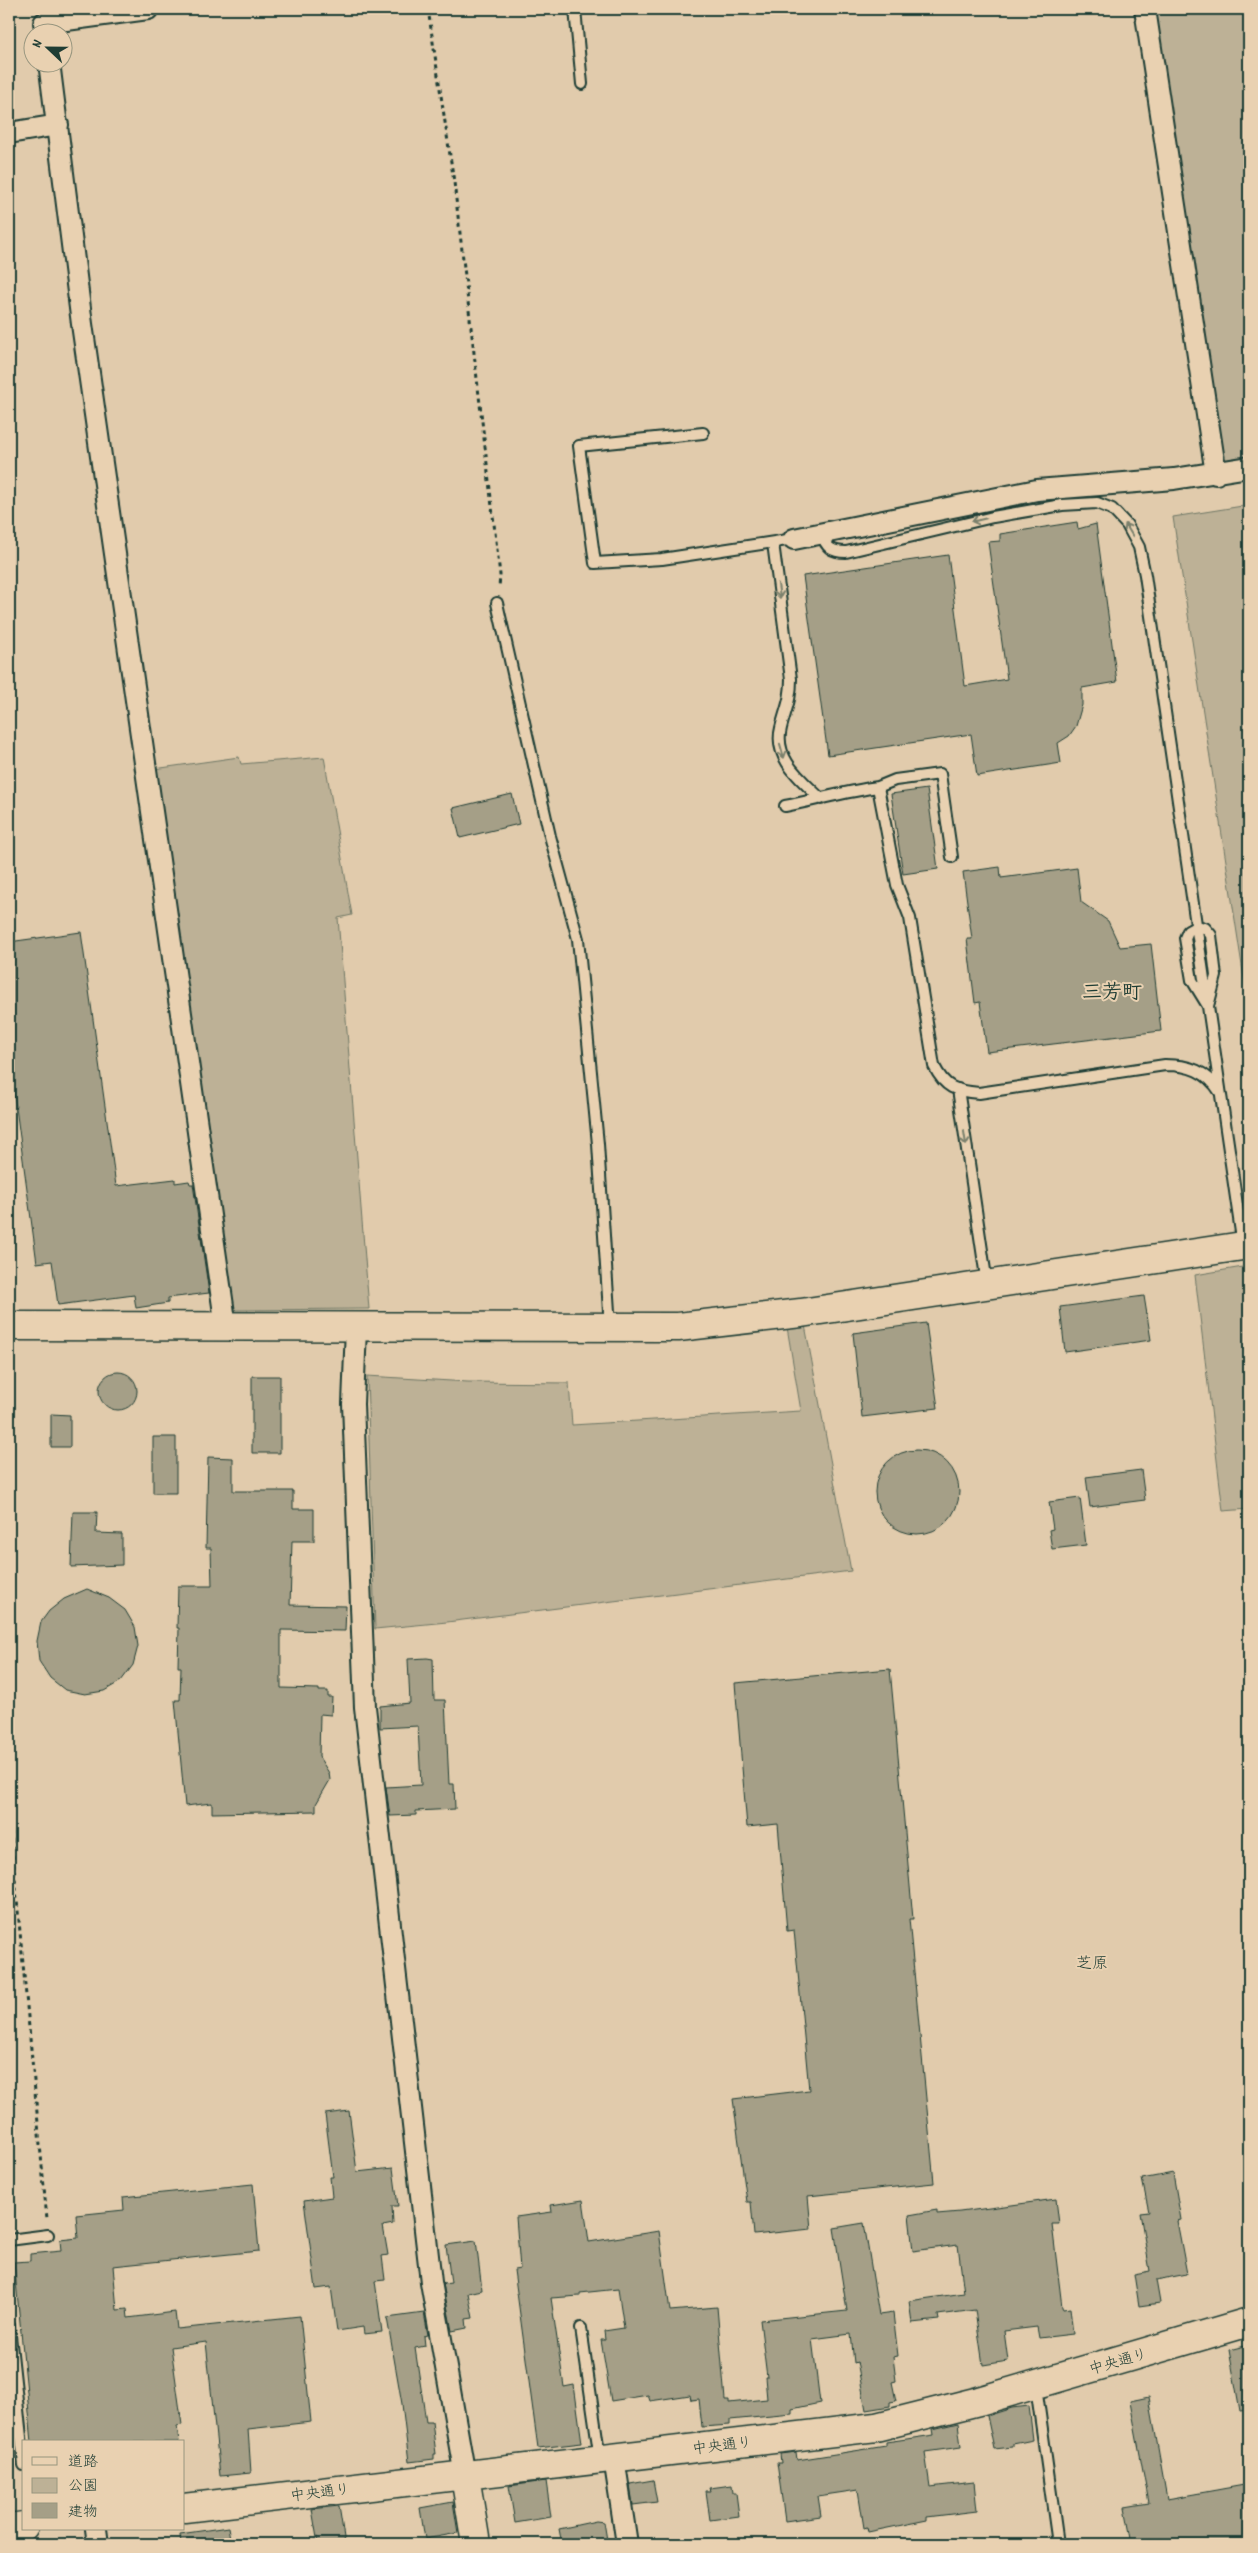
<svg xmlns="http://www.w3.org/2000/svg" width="1258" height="2553" font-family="Dekko,'Klee One',sans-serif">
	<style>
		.green { fill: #bdb196; stroke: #6e7765 }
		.building { fill: #a59f87; stroke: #1f3d34 }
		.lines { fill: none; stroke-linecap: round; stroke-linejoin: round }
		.lane-casing { stroke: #1f3d34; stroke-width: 14 }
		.street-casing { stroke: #1f3d34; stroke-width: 24 }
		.secondary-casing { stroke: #1f3d34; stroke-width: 31 }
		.path { stroke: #1f3d34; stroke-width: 3; stroke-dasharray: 4 4; stroke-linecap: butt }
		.lane { stroke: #e9d1b1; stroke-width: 10 }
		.street { stroke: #e9d1b1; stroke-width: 20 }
		.secondary { stroke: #e9d1b1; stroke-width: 28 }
		.oneway { stroke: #7a806c }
		.labels { text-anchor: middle; stroke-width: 4; stroke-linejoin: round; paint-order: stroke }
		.street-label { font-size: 15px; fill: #1f3d34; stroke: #e9d1b1 }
		.neighbourhood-label { font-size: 16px; fill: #1f3d34; stroke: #e9d1b1 }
		.district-label { font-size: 20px; font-weight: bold; fill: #1f3d34; stroke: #e9d1b1 }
	</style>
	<rect width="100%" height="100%" fill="#e1cbac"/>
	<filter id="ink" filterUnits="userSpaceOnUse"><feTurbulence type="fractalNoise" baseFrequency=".02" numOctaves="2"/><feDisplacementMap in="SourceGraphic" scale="10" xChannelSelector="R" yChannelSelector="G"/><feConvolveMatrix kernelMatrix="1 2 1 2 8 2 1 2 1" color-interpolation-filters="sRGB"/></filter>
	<g filter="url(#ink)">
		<path class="green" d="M1153,9h96v449l-28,5z
			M1249,505v506l-76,-494z
			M239,757l2,7 83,-7 28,158 -14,3 31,391 -138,1 -77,-541z
			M1249,1266v243l-26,2 -28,-236z
			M805,1325l46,246 -404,51 -72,7 -8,-253 101,6 101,1 3,42 229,-14 -14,-84z"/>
		<path class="building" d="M1077,522l1,7 18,-5 21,158 -35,6v17l-6,21 -7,10 -11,7 3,20 -84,13 -6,-42 -143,21 -25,-179 145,-21 17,131 42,-7 -19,-137 12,-1v-7z
			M927,789l11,80 -35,5 -12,-80z
			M512,794l7,30 -59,14 -7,-30z
			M1000,867l1,11 76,-10 4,34 27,19 12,26 31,-3 10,87 -174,21 -7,-50 -5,1 -8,-64h5l-9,-67z
			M81,932l35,254 59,-7v4l14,-2 1,3h3l16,109 -41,5v5l-32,5 -2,-13 -76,10 -6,-44 -15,2 -28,-207v-114z
			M1144,1296l7,44 -86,12 -5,-45z
			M926,1323l12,85 -76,9 -9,-84z
			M99 1391a19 19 0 1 1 38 0a19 19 0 1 1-38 0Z
			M252,1376h28v77h-28z
			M51,1414l19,1v32h-19z
			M153,1437h23v56h-23z
			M875 1492a42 42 0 1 1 84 0a42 42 0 1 1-84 0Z
			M208,1457l25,1v33h60v18h21v32h-22l-2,64 56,1 -1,25 -64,-1v58l38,1v2h9v6h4l-1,18 -11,-1 -1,43 10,16 1,7 -14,24v7l-104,2v-10l-27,3 -10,-106h5l1,-33h-3l1,-39h-2l1,-42h34l-1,-38h-5z
			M1141,1470l4,30 -55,7 -4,-30z
			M1080,1498l6,47 -34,4 -3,-19 4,-1 -4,-27z
			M73,1512h24l-1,21 26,1v31l-51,2z
			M87,1589l22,9 16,12 10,17 3,19 -5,19 -12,16 -17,10 -19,3 -20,-4 -15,-12 -11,-17 -2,-20 4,-19 8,-11 15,-12z
			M427,1658l6,1 1,41h11l4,84h5l1,25 -39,2v4l-26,1 -4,-29 35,-2 -3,-59 -38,2v-22l30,-3 -2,-44z
			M890,1669l23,250h-4l25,264 -126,13 3,33 -57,6 -3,-33h-4l-14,-103 76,-9 -15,-160 -7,1 -9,-107 -31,3 -12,-144z
			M349,2111l8,61 36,-4 5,38h-6l1,18 -10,2 5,29 -6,1 3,24 -10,1 7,51 -18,2 -1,-7 -26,4 -6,-44 -15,2 -12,-88 28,-4 -2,-20h3l-8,-63z
			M1173,2173l8,47 -4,1 10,53 -31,6 4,23 -21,3 -5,-32 16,-3 -10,-58 9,-1 -7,-33z
			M253,2184l6,67 -146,15 4,44 10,-1 1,9 47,-6 2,17 123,-13 11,106 -63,7 3,44 -31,3 -14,-134 -35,5 11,78 -5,1 2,16h-147l-18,-180 16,-1v-7l31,-3 -1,-11 18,-2 -2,-23 48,-5 -1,-13z
			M1056,2199l3,25h-7l10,83 1,2 7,-1 3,26 -34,4 -2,-11 -33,4 4,30 -25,4 -8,-55 -37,5 1,5 -27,3 -3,-22 55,-8 -6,-48 -45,6 -4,-36 28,-5v4l23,-2z
			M583,2200l6,42 70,-11 11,80 47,-4 8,93h4v3l38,-4 -2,-22h2l-7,-57 87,-9 -13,-83 30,-5 15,92 14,-2 5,43 -5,1 3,24 -4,1 4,19 -6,1v4l-24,4 -9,-48 -3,1 -3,-29 -39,5 8,64 -28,6v5l-62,6v5l-28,2 -3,-28 -8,1 -1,-5 -40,6 -2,-6 -37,6 -10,-61h4l-1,-9 20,-3 -6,-39 -38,4v3l-29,2 13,89 10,-2 8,58 -44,5 -24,-178 6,-1 -4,-52 36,-5 -1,-7z
			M476,2241l6,49 -14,3 5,25 -7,1 1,9 -15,3 -9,-47 8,-1 -5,-38z
			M424,2313l4,22 -4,1 1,10 -10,2 11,74h6l4,32h-2v5l-25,3 -7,-58 -15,-86z
			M1249,2345v65l-9,1 -11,-61z
			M1149,2397l18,102 77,-14 5,29v30h-117l-7,-37 24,-4 -19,-102z
			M1029,2406l4,34 -20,4v3l-19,2 -7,-33 25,-8z
			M958,2423l3,24 -36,5 5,35 44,-5 3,29 -50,6v3l-59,12 -1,-5 -3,1 -6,-38 -40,6 3,20 -36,5 -8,-58h4l-1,-9 16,-2 1,8 89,-14v-4l48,-7 -1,-6z
			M653,2480l4,22 -24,3 -3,-21z
			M546,2481l5,36 -36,6 -6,-37z
			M732,2485l1,8h3l3,23 -29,4 -4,-29h5l-1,-3z
			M453,2502l5,31 -33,6 -5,-31z
			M339,2506l6,38h-27l-6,-35z
			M596,2521l8,1 3,18 -8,2 1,2h-38l-3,-15z
			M228,2527l3,17h-50l-1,-10z"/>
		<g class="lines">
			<g class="lane-casing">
				<path id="lane" d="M575,9l7,75
					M703,433l-124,13 16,117 67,-4 132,-20
					M822,534c4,14 10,18 24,18l147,-35 69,-12 35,-2 15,6 15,16 12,22 6,28 98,671
					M773,543l18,136c0,21 -5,29 -10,49 -8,31 21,52 40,71
					M497,603l53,233 28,103 20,205 12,183
					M878,787l17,-7 45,-6 12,83
					M785,806c32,-6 62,-15 93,-19l19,98 13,33 24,148c11,22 21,25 45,27l186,-28c24,0 42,6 55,27
					M1197,926l8,2 6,7 5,41 -8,30 -16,-26 -7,-42 3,-7z
					M958,1089l29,195
					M9,2240l39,-5
					M9,2326l15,139
					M581,2328l19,131
					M1036,2386l22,158"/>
			</g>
			<g class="street-casing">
				<path id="street" d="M1145,9l71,465
					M44,23l104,-14
					M49,62l33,262 144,1003
					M9,133l49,-8
					M794,539l243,-49 137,-11 75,-12
					M356,1327l-3,77 12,303 66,575 34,194
					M614,2458l13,86
					M96,2529l2,15"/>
			</g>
			<g class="secondary-casing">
				<path id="secondary" d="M9,1326l669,1 123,-14 448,-68
					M465,2476l11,68
					M184,2508l692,-81 103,-26 270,-79
					M9,2528l15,-2"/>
			</g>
			<path class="path" d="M428,9l26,173 46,393 -1,13
				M9,1815l38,404"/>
			<use href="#lane" class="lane"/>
			<use href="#street" class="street"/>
			<use href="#secondary" class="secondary"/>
		</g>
		<defs><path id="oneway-shaft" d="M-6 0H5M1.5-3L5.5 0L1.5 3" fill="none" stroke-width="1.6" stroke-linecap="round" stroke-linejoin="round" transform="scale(1.25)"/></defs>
		<g class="oneway">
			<use href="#oneway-shaft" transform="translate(979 520) rotate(167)"/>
			<use href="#oneway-shaft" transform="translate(1129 530) rotate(-121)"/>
			<use href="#oneway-shaft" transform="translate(779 591) rotate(82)"/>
			<use href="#oneway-shaft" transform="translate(782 751) rotate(74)"/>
			<use href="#oneway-shaft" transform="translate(965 1138) rotate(81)"/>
		</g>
	</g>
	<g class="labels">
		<g class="street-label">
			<text transform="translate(1118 2361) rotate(-16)" y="5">中央通り</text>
			<text transform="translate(722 2445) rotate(-7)" y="5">中央通り</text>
			<text transform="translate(320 2492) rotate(-7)" y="5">中央通り</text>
		</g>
		<g class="neighbourhood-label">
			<text x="1092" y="1968">芝原</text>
		</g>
		<g class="district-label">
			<text x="1112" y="998">三芳町</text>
		</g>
	</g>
	<rect width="1258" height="2553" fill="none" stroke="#e9d1b1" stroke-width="30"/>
	<rect x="15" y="15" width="1228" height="2523" fill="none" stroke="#1f3d34" stroke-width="2" filter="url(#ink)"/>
	<rect x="22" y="2440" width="162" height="90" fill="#e9d1b1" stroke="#98967f"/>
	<rect x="32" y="2457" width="25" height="8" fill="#e9d1b1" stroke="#98967f"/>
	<text x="68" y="2466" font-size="15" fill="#1f3d34">道路</text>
	<rect x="32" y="2478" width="25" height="15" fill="#bdb196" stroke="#98967f"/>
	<text x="68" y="2490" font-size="15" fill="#1f3d34">公園</text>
	<rect x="32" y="2503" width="25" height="15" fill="#a59f87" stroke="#98967f"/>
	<text x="68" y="2516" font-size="15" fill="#1f3d34">建物</text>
	<g transform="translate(48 48) rotate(292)"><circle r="24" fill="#e9d1b1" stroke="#98967f"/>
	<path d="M0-4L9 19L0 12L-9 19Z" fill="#1f3d34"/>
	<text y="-8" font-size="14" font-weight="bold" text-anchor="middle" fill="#1f3d34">N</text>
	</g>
</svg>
